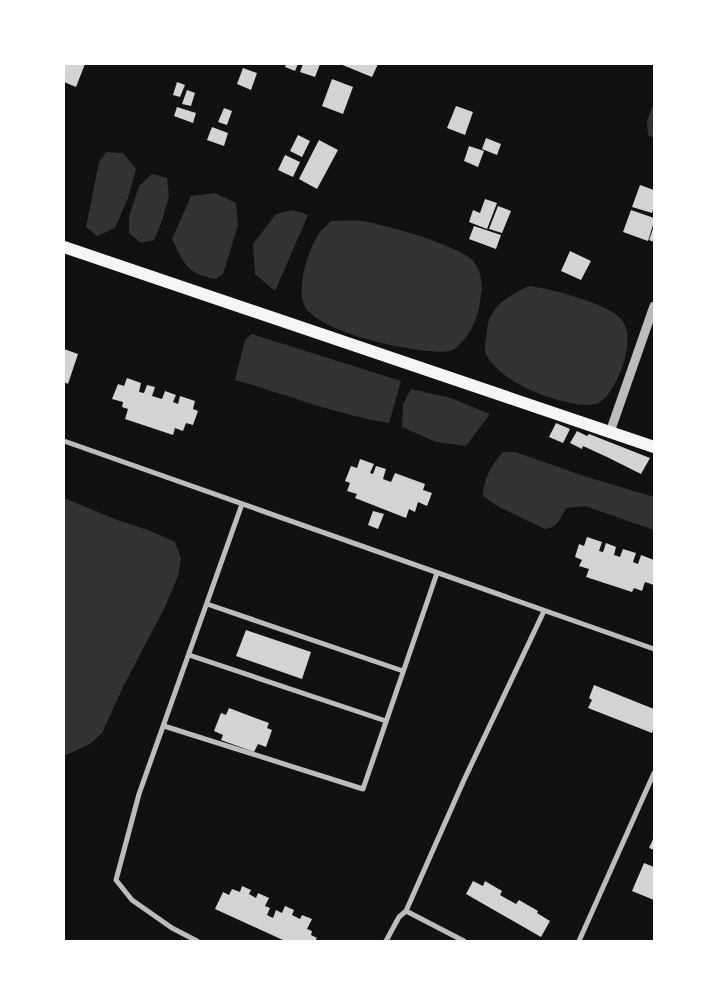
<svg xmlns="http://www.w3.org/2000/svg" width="718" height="1005" font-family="Raleway,sans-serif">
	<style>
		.water { fill: #333 }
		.building { fill: #d3d3d3 }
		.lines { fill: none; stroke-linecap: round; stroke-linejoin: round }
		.minor { stroke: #bcbcbc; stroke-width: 5 }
		.tertiary { stroke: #bcbcbc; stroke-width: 9 }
		.primary { stroke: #f5f5f5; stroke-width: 12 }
	</style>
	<rect width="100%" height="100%" fill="#111"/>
	<path class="water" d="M654,102v36l-6,-3 -1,-14z
		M106,152l17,1 13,16 -8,29 -13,30 -18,8 -11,-9 13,-65z
		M152,174l15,4 2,18 -8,28 -7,16 -13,3 -12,-10v-16l10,-31z
		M215,193l21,10 2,22 -15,49 -7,5c-29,-5 -32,-15 -44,-40l19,-43z
		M293,210l15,5 -33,76 -20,-17 -2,-30 23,-30z
		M331,221c10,0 21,-1 31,0 21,3 100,25 112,41 9,13 9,25 6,40 -3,17 -8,31 -21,43 -1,1 -4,4 -6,5 -17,7 -92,-10 -110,-19 -11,-4 -32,-14 -38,-24 -10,-17 4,-62 16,-76 3,-3 7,-7 10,-10z
		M529,286c20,2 80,18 92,33 15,17 1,55 -10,71 -3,5 -8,11 -13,13 -15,7 -56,-7 -70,-14 -14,-6 -33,-19 -41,-33 -3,-4 -2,-13 -1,-18 1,-7 1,-16 5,-22 7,-15 24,-23 38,-30z
		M252,334l149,47 -12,42c-53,-8 -103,-29 -154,-43l10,-40z
		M411,389l40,9 39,16 -24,32 -30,-4 -34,-15 1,-23z
		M503,452h12l72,25 67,20v33l-69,-24 -19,2c-5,10 -9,20 -21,21l-46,-22 -16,-11c0,-17 9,-32 20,-44z
		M64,498l53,22 31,10 27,12 6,16 -3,18 -13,31 -41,78 -22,48 -12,11 -26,12z"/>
	<path class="building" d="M64,64h21l-9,23 -12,-5z
		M286,64h12l-3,7 -10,-4z
		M303,64h17l-5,13 -15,-5z
		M340,64h38l-6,13z
		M243,68l14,5 -6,17 -14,-6z
		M332,79l21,8 -10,27 -21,-8z
		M177,82l8,3 -5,12 -7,-2z
		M187,90l8,3 -4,13 -9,-2z
		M456,106l17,6 -8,23 -18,-7z
		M177,107l19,6 -3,10 -19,-7z
		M224,108l8,3 -5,14 -9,-3z
		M212,127l16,6 -4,13 -17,-6z
		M298,135l12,6 -8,16 -12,-6z
		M486,138l15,6 -4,11 -15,-6z
		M319,140l19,10 -21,39 -18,-10z
		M469,146l15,5 -6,16 -14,-6z
		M285,155l15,7 -7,15 -15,-7z
		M640,185l14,5v16l-2,7 -20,-6z
		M485,199l12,4 -10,26 -18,-7 4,-12 7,3z
		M498,206l13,5 -9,22 -13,-4z
		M631,210l23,8v4l-6,19 -25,-9z
		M474,226l27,9 -5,14 -27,-10z
		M654,226v16l-5,-2z
		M570,251l21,10 -10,19 -20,-9z
		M64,349l14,5 -10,30 -4,-2z
		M127,378l14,5 -2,9 5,1 3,-8 8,2 -3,9 10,3 3,-8 11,4 -3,7 5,2 2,-8 15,5 -2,8 5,2 -5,14 -7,-2 -3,8 -8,-3 -2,7 -48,-16 3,-10 -6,-2 1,-5 -11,-3 6,-15 6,2z
		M556,423l14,6 -7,14 -14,-6z
		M577,431l10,5 2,-2 61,24 -9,16 -34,-17 -24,-11 -1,3 -12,-6z
		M360,459l14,5 -4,9 3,1 3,-8 10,3 -3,10 8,3 4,-9 30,11 -2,6 9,3 -5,13 -9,-4 -3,10 -6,-3 -3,9 -51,-20 2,-4 -10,-3 3,-8 -5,-2 6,-15 6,2z
		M373,511l11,3 -6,15 -10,-4z
		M587,537l15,5 -3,9 4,1 3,-9 10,4 -2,8 6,2 3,-8 13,4 -3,9 5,2 3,-9 13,5v25l-9,-3 -3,9 -8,-3 -2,4 -46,-15 3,-8 -10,-3 3,-6 -7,-3 4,-13 5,2z
		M246,630l65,22 -9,27 -66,-23z
		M594,685l60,24v18l-2,6 -64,-25 4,-8 -3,-2z
		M229,708l40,15 -2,5 5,2 -6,17 -8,-3 -4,8 -33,-12 2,-5 -9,-4 7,-18 5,2z
		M654,837v13l-5,-2z
		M644,863l10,4v33l-22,-9z
		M473,881l10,5 2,-5 17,10 -2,4 16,9 3,-4 19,11 -1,2 13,8 -9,16 -75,-43z
		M242,886l9,4 -2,4 7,4 2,-5 11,5 -4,8 5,2 -3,7 6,3 3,-8 6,3 3,-7 9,4 -2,5 8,4 2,-4 10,4 -5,10 5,2 -1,4 6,3 -2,3h-30l-70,-32 8,-17 6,3 3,-6 8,3z"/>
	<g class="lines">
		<path class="minor" d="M64,441l590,208
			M207,604l196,67
			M189,655l197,66
			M164,726l199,63 74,-216
			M406,911l58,-131 80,-169
			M197,941l-25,-13 -40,-28 -16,-20 23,-86 103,-290
			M386,941l13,-24 7,-6 58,30
			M579,941l75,-168"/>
		<path class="tertiary" d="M610,432l44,-126"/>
		<path class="primary" d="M64,247l590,200"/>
	</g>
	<rect width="718" height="1005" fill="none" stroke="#ffffff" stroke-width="130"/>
</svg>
